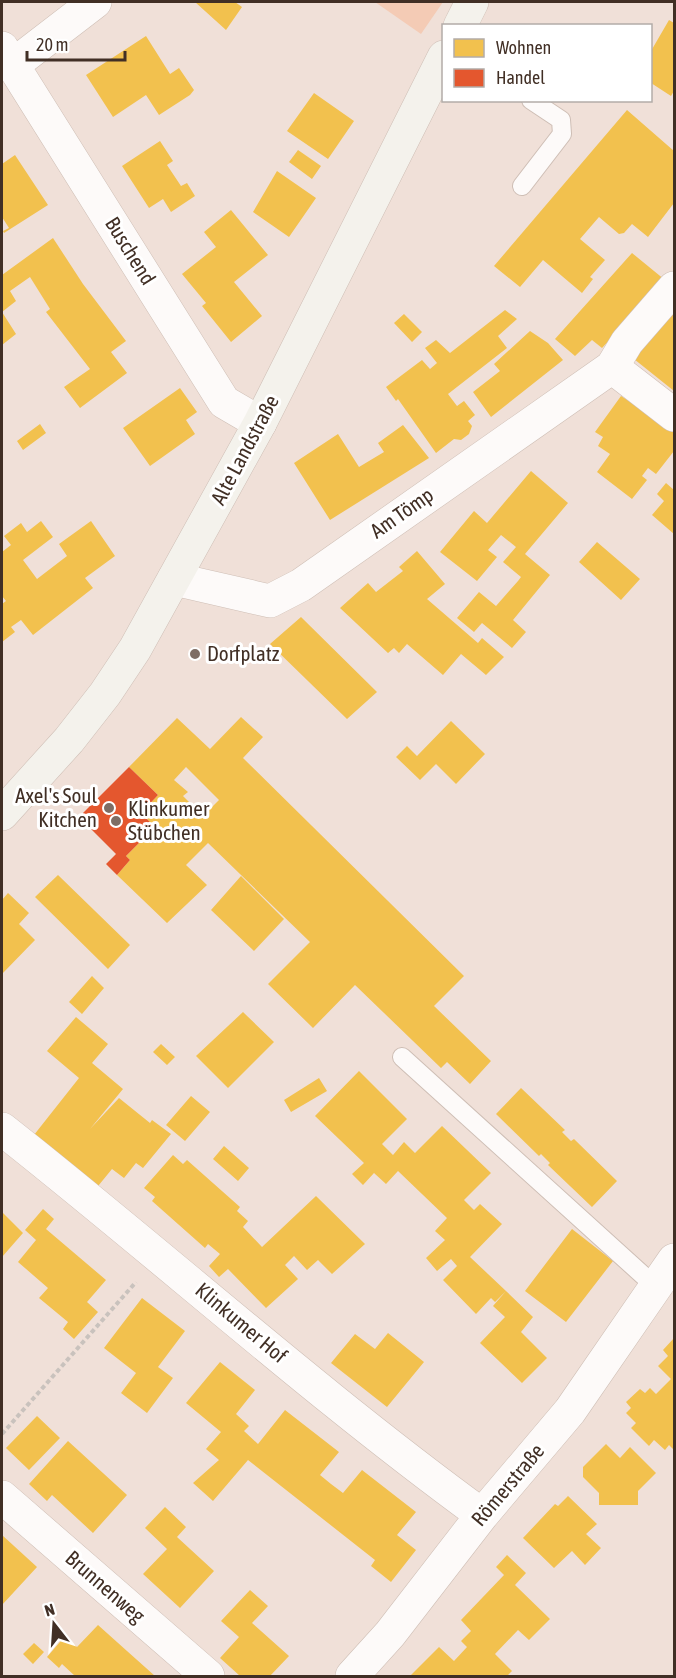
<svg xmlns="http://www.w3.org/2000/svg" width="676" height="1678" font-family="'Asap Condensed',sans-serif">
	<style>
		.green { fill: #f4cbb5 }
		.homes { fill: #f2c14e; fill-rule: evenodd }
		.shops { fill: #e4572e }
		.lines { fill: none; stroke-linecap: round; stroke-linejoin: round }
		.lane-casing { stroke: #cebeb5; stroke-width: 20 }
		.street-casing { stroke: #cebeb5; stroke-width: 34 }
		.secondary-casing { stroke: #cebeb5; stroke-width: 34 }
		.path { stroke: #c9c2bd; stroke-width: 4; stroke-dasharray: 4.5 3; stroke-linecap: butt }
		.lane { stroke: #fdfaf9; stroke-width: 18 }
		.street { stroke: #fdfaf9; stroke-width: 33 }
		.secondary { stroke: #f4f2ec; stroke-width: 33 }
		.poi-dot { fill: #7e6d64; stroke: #fff; stroke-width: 2 }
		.labels { text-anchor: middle; stroke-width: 6; stroke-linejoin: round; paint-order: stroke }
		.street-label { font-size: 21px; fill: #412f25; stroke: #fff }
		.poi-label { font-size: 21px; fill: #412f25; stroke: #fff; text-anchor: start }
	</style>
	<rect width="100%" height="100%" fill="#f0e0d8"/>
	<path class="green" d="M375,2h68l-22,32z"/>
	<path class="homes" d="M195,2h40l7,5 -16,23z
		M669,20l5,3v68l-3,5 -20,-13v-32z
		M146,36l24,38 9,-6 15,22 -4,5 -31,20 -13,-20 -33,22 -27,-42z
		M314,93l40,28 -26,38 -41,-28z
		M627,110l47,41v52l-26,34 -16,-13 -8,9 -5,1 -20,-17 -19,22 25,21 -15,17 3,2 -11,14 -39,-33 -23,27 -26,-21z
		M160,141l13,20 -6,4 14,21 6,-3 8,13 -24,16 -8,-13 -14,9 -27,-42z
		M298,150l23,16 -9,13 -23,-17z
		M15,155l33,50 -44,28 -1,-2 6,-3 -7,-11v-53z
		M277,171l39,27 -27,39 -36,-25z
		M231,210l37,45 -34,27 28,34 -31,26 -29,-36 4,-3 -24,-29 34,-27 -12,-15z
		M53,238l30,46 43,57 -15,11 16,21 -47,35 -16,-21 26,-18 -44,-57 4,-3 -20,-32 -20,14 6,10 -14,11v-37z
		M632,253l33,27 -63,68 -10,-8 -17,16 -20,-17z
		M505,310l12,9 -19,17 9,12 -59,46 9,12 7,-5 11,14 -7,6 4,5 -3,8 -8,6 -7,-1 -18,14 -38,-54 -2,2 -10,-14 36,-27 8,9 7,-6 -12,-15 11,-8 14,13z
		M674,310l-1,31 1,50 -40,-32z
		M2,312l14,22 -14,11z
		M404,314l18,18 -10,10 -18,-19z
		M530,331l18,12 15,17 -72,57 -18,-25 27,-21 -6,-7z
		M180,388l17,24 -11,8 9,14 -45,32 -27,-38z
		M621,396l49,31 4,6v18l-18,23 -8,-6 -6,8 5,4 -15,19 -35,-27 13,-18 -12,-8 5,-9 -8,-5z
		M40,424l6,9 -23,17 -6,-9z
		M403,425l26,33 -99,62 -36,-57 44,-29 21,33 25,-15 -6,-9z
		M531,471l37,32 -43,51 25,21 -37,45 13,12 -14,16 -30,-25 -8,9 -17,-14 22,-26 17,14 22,-25 3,-4 -18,-15 13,-15 -15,-12 -13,15 9,7 -20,24 -37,-29 34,-41 13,12z
		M666,483l8,7v44l-22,-19 12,-14 -7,-7z
		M41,521l12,16 -30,23 14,19 30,-23 -8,-12 32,-23 24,35 -30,22 8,10 -60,47 -12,-15 -10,7 4,5 -13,10v-38l4,-3 -4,-5v-44l9,-7 -7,-9 17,-13 6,9z
		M597,542l43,37 -19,21 -42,-38z
		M417,551l28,33 -18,15 51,44 4,-5 22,19 -18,18 -25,-21 -18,21 -36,-31 -8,9 -5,-5 -6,5 -48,-45 28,-25 8,9 27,-21 -4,-4z
		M301,617l76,75 -30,27 -77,-75z
		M241,717l22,20 -20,21 221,218 -30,30 57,55 -21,23 -23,-22 -6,6 -86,-83 -42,43 -45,-44 42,-42 -102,-99 -22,22 21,20 -40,38 -50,-48 13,-15 -4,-4 26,-26 1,-5 -12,-12 17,-18 -29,-28 48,-49 33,31zM186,767l33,33 -16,16 -20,-20 5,-4 -14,-12z
		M451,721l34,33 -29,30 -20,-20 -16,16 -24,-23 11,-11 10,10z
		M58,875l72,70 -22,24 -73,-72z
		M241,876l43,43 -30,32 -43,-41z
		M8,893l21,20 -10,11 16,16 -33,34v-74z
		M92,976l12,12 -22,26 -13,-12z
		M243,1012l31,30 -46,46 -32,-32z
		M76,1017l32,27 -16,19 31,26 -33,40 29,-31 31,25 2,-3 19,14 -28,34 -7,-5 -12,15 -12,-9 -18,22 -64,-51 49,-62 -32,-27z
		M161,1044l14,13 -8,8 -14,-13z
		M359,1071l48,48 -25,25 11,11 11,-13 11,11 27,-27 49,47 -27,27 10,10 6,-6 22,20 -32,33 36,34 -11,11 -4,-4 -15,16 -33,-34 14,-14 -6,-7 -14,12 -11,-13 19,-18 -10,-9 12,-13 -49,-47 -12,13 -12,-11 -11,12 -11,-11 12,-11 -49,-47z
		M319,1078l8,13 -36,21 -7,-12z
		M521,1088l44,42 -3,2 9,9 3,-2 43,42 -25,26 -44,-42 2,-2 -9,-9 -2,2 -43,-42z
		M191,1096l19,16 -25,29 -19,-16z
		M224,1146l25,22 -11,13 -25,-22z
		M173,1155l10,9 4,-4 53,47 -3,4 11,10 -5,6 19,20 54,-51 49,48 -33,30 -14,-14 -11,10 -13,-14 -9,9 13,14 -32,29 -38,-39 -9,8 -10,-11 11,-12 -12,-10 -3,4 -53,-47 3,-4 -11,-9z
		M43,1209l11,10 -8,10 60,51 -19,22 11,10 -24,27 -11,-10 5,-7 -29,-24 9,-10 -30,-26 18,-22 -11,-10z
		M2,1212l21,21 -21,24z
		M572,1229l41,32 -47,61 -41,-31z
		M506,1291l27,26 -12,15 26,26 -25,25 -42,-40 25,-26 -12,-11z
		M142,1298l43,33 -27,36 15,11 -26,35 -26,-20 15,-20 -32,-25z
		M388,1333l36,29 -37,45 -56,-44 24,-29 20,15z
		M674,1338v112l-5,-5 -4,5 -11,-10 -5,6 -18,-18 5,-5 -10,-10 5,-5 -5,-6 14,-13 5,4 5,-5 6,6 15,-15 -13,-13 10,-10 -5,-6z
		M220,1362l35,28 -19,24 13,12 -5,5 14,13 27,-34 54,42 -19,23 11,9 12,9 19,-23 54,42 -19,23 19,15 -25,32 -20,-16 4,-6 -127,-100 -35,41 -20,-18 26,-23 -13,-11 15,-17 -35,-29z
		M37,1416l23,22 -31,32 -23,-22z
		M68,1441l59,54 -34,38 -41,-38 -5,6 -18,-17z
		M606,1444l14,14 10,-11 26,26 -18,18v14h-39v-12l-16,-16v-10z
		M568,1496l29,28 -11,10 15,14 -16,17 -13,-14 -18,17 -31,-30 32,-34 3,2z
		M165,1507l21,20 -9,10 37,34 -34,37 -37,-34 24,-25 -22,-21z
		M2,1535l35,32 -35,38z
		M507,1555l19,18 -11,12 35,34 -21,21 -11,-10 -23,24 17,17 -5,5h-97l29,-29 15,14 13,-14 -6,-6 10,-10 -10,-11 43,-45 -8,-8z
		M250,1590l18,16 -16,17 37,33 -19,20h-30l-20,-18 19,-21 -18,-16z
		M98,1625l29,26 28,25h-80l-13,-12 -3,4 -12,-11 18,-21 12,11z
		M34,1643l10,9 -11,12 -10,-10z"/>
	<path class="shops" d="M129,767l29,28 -17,18 12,12 -1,5 -26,26 4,4 -13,15 -11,-11 10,-10 -37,-37z"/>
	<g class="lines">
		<g class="lane-casing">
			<path id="lane" d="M522,186l40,-52 -1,-14 -30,-20
				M402,1057l254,230"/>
		</g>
		<g class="street-casing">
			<path id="street" d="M2,48l222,354 36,21
				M13,65l82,-63
				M612,367l15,-25 47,-54
				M174,579l96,22 31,-16 311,-218 62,48
				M2,1129c161,127 314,265 480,386
				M2,1497l206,179
				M352,1676l38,-42 92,-119 88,-104 104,-151"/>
		</g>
		<g class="secondary-casing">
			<path id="secondary" d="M460,26l12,-24
				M2,814l67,-74 36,-46 30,-45 125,-226 184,-366"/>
		</g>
		<path class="path" d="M2,1434l134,-152"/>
		<use href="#lane" class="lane"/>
		<use href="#street" class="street"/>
		<use href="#secondary" class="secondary"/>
	</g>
	<g class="poi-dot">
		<circle cx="195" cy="654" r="6"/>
		<circle cx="109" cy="808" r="6"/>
		<circle cx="116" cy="821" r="6"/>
	</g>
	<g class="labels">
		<g class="street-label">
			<text transform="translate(130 251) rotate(58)" y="7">Buschend</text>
			<text transform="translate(245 450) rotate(-62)" y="7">Alte Landstraße</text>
			<text transform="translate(402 513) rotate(-35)" y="7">Am Tömp</text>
			<text transform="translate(241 1323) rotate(40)" y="7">Klinkumer Hof</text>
			<text transform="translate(508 1485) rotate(-50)" y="7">Römerstraße</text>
			<text transform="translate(105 1587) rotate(41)" y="7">Brunnenweg</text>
		</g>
		<g class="poi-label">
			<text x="207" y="661">Dorfplatz</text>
			<text x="97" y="803" text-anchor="end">Axel's Soul<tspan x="97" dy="24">Kitchen</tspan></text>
			<text x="128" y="816">Klinkumer<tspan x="128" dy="24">Stübchen</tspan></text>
		</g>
	</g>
	<rect width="676" height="1678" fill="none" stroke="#412f25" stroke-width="6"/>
	<rect x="442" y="24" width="210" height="78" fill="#ffffff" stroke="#b3aca8" stroke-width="1.5"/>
	<rect x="454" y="39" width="30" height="18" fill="#f2c14e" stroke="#b3aca8" stroke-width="1.5"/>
	<text x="496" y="54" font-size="18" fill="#412f25">Wohnen</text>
	<rect x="454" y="69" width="30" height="18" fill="#e4572e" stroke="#b3aca8" stroke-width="1.5"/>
	<text x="496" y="84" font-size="18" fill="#412f25">Handel</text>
	<g transform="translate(54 1624) rotate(343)" stroke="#ffffff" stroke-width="4.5" paint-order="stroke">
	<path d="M0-4.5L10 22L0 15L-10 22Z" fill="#412f25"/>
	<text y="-9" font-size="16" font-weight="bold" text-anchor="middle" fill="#412f25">N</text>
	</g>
	<path d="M27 51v9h98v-9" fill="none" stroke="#412f25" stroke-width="3"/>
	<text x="36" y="51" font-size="18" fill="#412f25" stroke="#ffffff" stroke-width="4.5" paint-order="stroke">20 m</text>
</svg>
